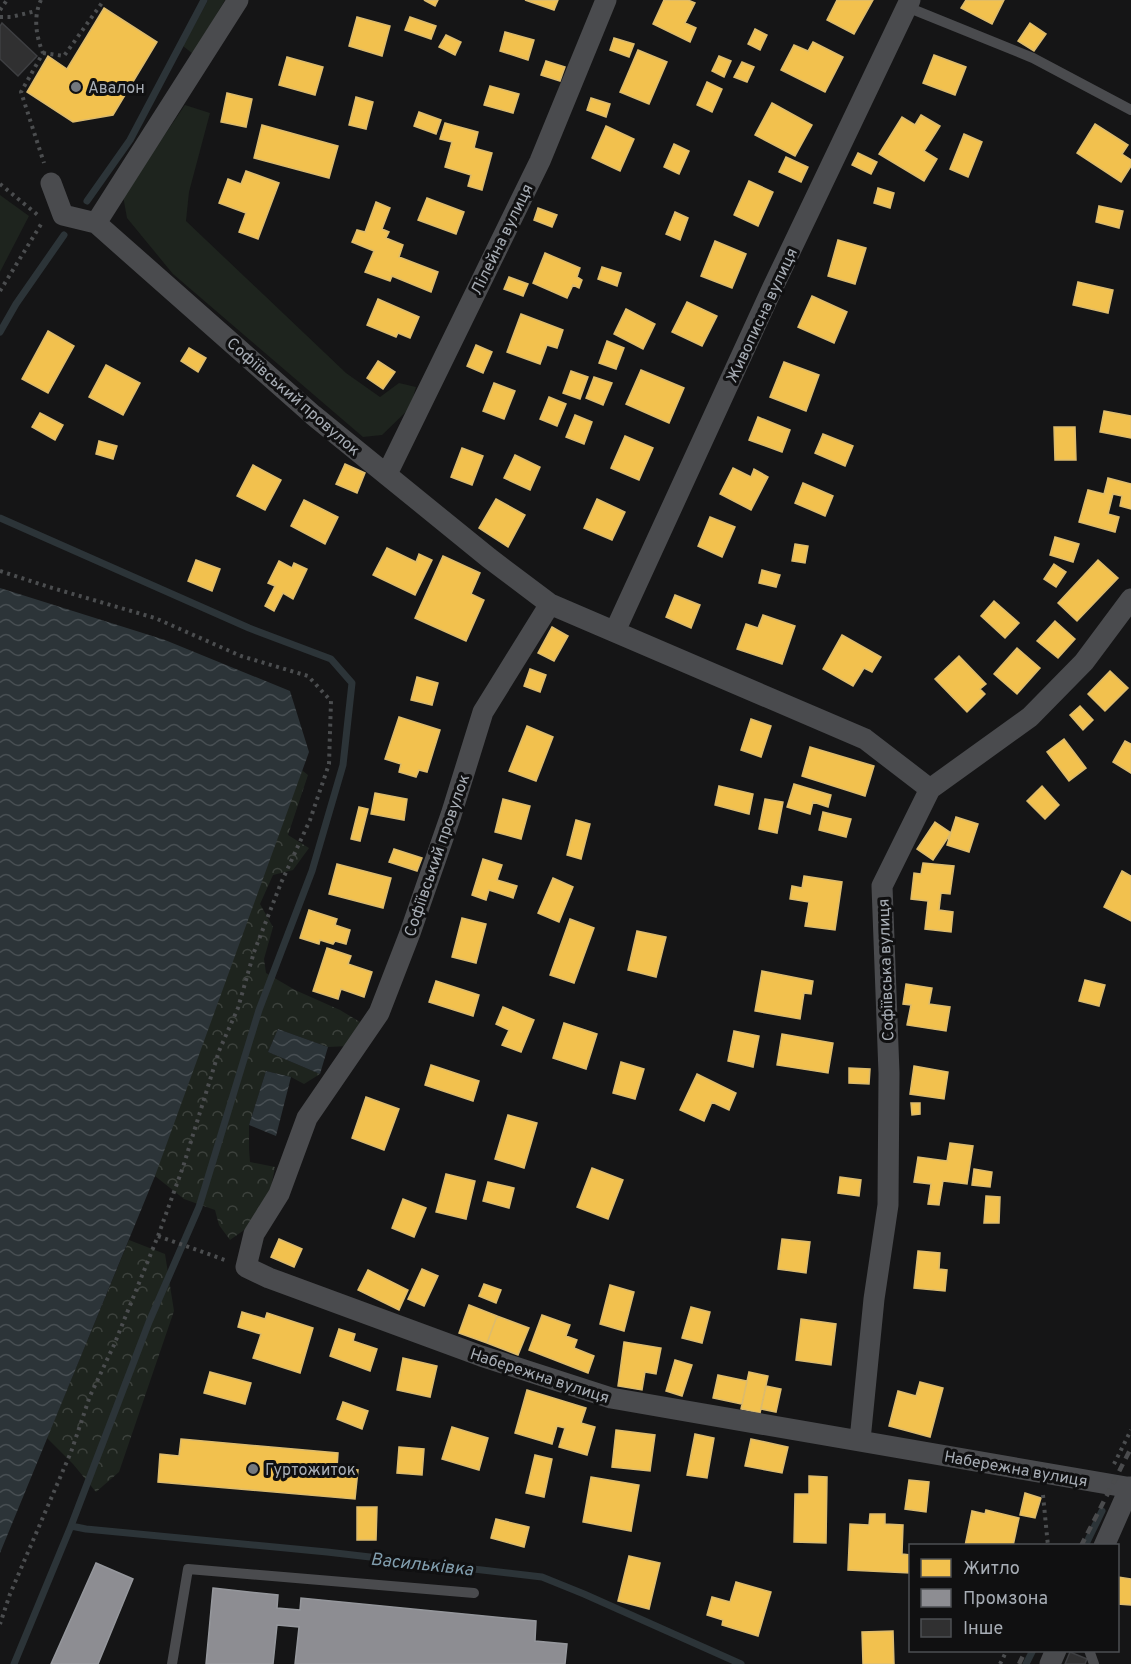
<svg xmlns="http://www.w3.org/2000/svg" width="1131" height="1664" font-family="Overpass,sans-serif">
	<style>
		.grass { fill: #1e241e }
		.forest { fill: url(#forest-crowns) }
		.water { fill: url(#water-waves) }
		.homes { fill: #f2c14e; stroke: #dcbb6d; stroke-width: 1.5 }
		.industry { fill: #8d8d92; stroke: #95979c; stroke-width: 1.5 }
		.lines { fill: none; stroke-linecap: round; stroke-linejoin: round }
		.stream { stroke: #2c3438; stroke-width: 7 }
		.building { fill: #303031; stroke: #3e3f42; stroke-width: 1.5 }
		.path { stroke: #4b4d4f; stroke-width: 4; stroke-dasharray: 3 4.5; stroke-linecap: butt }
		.lane { stroke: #4a4b4e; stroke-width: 10 }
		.street { stroke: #4a4b4e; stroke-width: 21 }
		.rail { stroke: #4a4b4d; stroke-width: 4.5; stroke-dasharray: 8 6; stroke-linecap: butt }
		.poi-dot { fill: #74787d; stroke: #101011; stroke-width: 2 }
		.labels { text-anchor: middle; stroke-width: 6; stroke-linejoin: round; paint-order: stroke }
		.poi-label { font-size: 16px; fill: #a7adb5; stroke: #101011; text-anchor: start }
		.street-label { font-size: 16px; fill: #a7adb5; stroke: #101011 }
		.water-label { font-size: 18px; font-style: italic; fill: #819eae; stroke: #101011 }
	</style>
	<defs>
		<pattern id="forest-crowns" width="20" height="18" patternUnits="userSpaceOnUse" patternTransform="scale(1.5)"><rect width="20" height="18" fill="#1e241e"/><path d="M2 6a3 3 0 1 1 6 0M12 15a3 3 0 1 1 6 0" fill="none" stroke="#3c413c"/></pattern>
		<pattern id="water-waves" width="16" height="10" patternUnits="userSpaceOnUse" patternTransform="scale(1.5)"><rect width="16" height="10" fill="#2c3438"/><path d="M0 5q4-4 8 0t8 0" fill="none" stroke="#484f53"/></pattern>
	</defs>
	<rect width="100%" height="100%" fill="#151516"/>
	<path class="grass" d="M208,0h17l-32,54 -10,-8z
		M185,105l25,8 -21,79 -3,29 160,152 34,24 19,-14 17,4 -6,21 -28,27 -19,2 -190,-163 -46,-56 -4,-22z
		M0,195l29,21 -29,56z"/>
	<path class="forest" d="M284,756l24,19 -20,60 21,13 -16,22 -20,5 -13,29 13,23 -9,32 2,14 29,17 45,20 20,12 -12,24 -20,1 -50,-18 -10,23 52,22 -16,10 -13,-7 -25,-6 -17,54v24l1,13 25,5 -4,21 -24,40 -17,12 -11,-15 -4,-15 -31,-11 -29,-23 25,-151z
		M129,1240l36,14 9,57 -55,161 -23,20 -23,-28 -26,-26z"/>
	<path class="water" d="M0,588l165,52 125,51 19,61 -154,424 -155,377z
		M278,1029l50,18 -8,27 -52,-22z
		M266,1071l25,6 -15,59 -27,-11z"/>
	<path class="homes" d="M424,0h14l-3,6z
		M525,0h33l-4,10z
		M664,0h24l7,3 -10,20 11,5 -6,14 -37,-18z
		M837,0h36l-19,34 -27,-14z
		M966,0h38l-12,24 -31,-16z
		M104,8l53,34 -44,73 -40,7 -46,-30 21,-36 19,13z
		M357,17l33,9 -8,30 -33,-10z
		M410,17l26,9 -5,13 -26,-9z
		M1030,23l16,11 -12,17 -16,-10z
		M755,29l12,6 -7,15 -12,-6z
		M505,32l29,8 -6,20 -28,-9z
		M446,35l15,7 -6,13 -16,-8z
		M614,38l20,6 -5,13 -19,-7z
		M813,42l30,15 -18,35 -44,-22 13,-25 14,6z
		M638,50l29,12 -18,42 -29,-12z
		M934,55l32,12 -11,28 -32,-12z
		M719,56l12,5 -7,16 -12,-6z
		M287,57l36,10 -8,28 -36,-10z
		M546,61l19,6 -5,14 -19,-6z
		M742,62l12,5 -7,15 -13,-5z
		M707,82l15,7 -10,23 -15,-7z
		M490,86l29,8 -6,19 -29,-8z
		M227,93l25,6 -6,28 -25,-5z
		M356,97l17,5 -7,27 -17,-4z
		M591,98l19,6 -4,13 -19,-7z
		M772,103l40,22 -17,31 -40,-21z
		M419,112l22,8 -5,14 -22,-8z
		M921,115l19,11 -16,25 13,8 -13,22 -45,-27 23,-37 13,8z
		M445,123l33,9 -4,16 18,5 -10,37 -14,-4 3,-11 -26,-8 7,-25 -12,-3z
		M1095,124l33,21 -6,9 9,6v6l-10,16 -44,-29z
		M262,125l76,21 -9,32 -75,-20z
		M606,126l28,13 -14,32 -28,-13z
		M964,134l18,8 -14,35 -18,-8z
		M674,144l15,7 -10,23 -15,-7z
		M858,153l19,9 -6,12 -19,-9z
		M786,157l22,10 -7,15 -22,-10z
		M246,171l33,12 -21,56 -19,-7 7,-19 -27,-10 9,-24 13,5z
		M749,181l24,11 -15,34 -24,-11z
		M878,188l16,5 -4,15 -16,-5z
		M427,198l37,14 -8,22 -38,-14z
		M376,202l14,6 -8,21 7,3 -3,6 17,7 -4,12 39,15 -7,20 -39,-16 -2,5 -25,-9 9,-21 -22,-9 5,-12 8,2z
		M1099,206l24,5 -4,17 -23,-6z
		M538,208l19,7 -5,12 -18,-7z
		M675,212l13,6 -8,22 -14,-6z
		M838,240l28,8 -11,36 -27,-8z
		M715,241l31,13 -14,34 -31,-12z
		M545,253l35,15 -3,9 5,3 -3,8 -6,-3 -6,13 -34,-15z
		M602,267l19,6 -4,13 -19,-7z
		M509,277l19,7 -5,12 -19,-7z
		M1078,282l35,8 -5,23 -35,-8z
		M812,296l35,16 -13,31 -36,-16z
		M378,299l41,18 -9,21 -12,-5 -2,4 -29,-12z
		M687,302l30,14 -15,30 -30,-14z
		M626,309l29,15 -12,25 -29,-15z
		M521,314l42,16 -6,18 -10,-3 -7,19 -33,-12z
		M48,331l26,15 -26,47 -26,-14z
		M607,341l17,7 -8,21 -17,-6z
		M476,345l16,7 -9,21 -16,-7z
		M189,348l17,10 -8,14 -17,-11z
		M378,361l17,11 -12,17 -16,-11z
		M784,362l35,13 -13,36 -36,-14z
		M106,365l34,18 -17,32 -34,-18z
		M641,370l43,18 -15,35 -43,-19z
		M571,371l17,6 -8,22 -17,-6z
		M594,377l18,6 -9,22 -17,-7z
		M494,383l21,8 -11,28 -21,-8z
		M549,397l17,7 -9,22 -17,-7z
		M1104,411l27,5v22l-31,-6z
		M40,413l23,12 -8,15 -23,-13z
		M575,415l17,7 -8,22 -18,-7z
		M758,417l32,13 -8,22 -33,-12z
		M1054,427h21l1,33h-21z
		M823,434l30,12 -8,20 -30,-13z
		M625,436l28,12 -14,32 -28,-12z
		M99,441l18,5 -4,13 -17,-5z
		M462,448l21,8 -11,29 -21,-8z
		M515,455l25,12 -10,23 -26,-12z
		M345,464l20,9 -8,20 -21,-9z
		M253,465l28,15 -16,30 -28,-14z
		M733,468l18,9 3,-8 14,8 -17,33 -31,-16z
		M1108,478l23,6v25l-11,-3 2,-10 -9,-2 -5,20 11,3 -4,15 -36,-10 9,-32 16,4z
		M803,483l30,13 -8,20 -30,-13z
		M496,499l29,16 -17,32 -29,-19z
		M597,499l28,13 -13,28 -28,-12z
		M304,500l34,17 -13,27 -34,-18z
		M710,517l25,10 -13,30 -24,-11z
		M1055,537l24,7 -6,18 -23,-7z
		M795,544l13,2 -3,17 -13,-2z
		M387,548l29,14 3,-8 13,6 -17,35 -42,-20z
		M443,556l37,17 -9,21 13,6 -18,41 -51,-23z
		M196,560l24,9 -8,22 -24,-10z
		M1098,560l20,18 -41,43 -19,-18z
		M279,561l13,7 2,-5 13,6 -14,30 -10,-6 -9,18 -9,-5 10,-20 -7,-3z
		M1054,564l12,8 -10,15 -12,-8z
		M762,570l18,5 -4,12 -17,-4z
		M675,595l25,10 -9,23 -25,-11z
		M994,601l25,22 -14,15 -24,-22z
		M763,615l32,11 -13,38 -45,-15 9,-25 12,4z
		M1055,621l20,18 -17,19 -21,-17z
		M552,627l16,9 -14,25 -16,-8z
		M842,635l39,22 -9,15 -8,-4 -11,18 -30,-17z
		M1017,648l23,20 -23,26 -23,-20z
		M959,656l27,28 -6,5 5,5 -18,18 -32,-33z
		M530,669l16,6 -6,17 -16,-6z
		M1110,671l18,17 -23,23 -17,-17z
		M417,677l21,6 -6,22 -21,-5z
		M1080,706l13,14 -10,10 -13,-15z
		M399,717l41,13 -13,42 -8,-2 -3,7 -17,-5 2,-8 -16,-5z
		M751,719l20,7 -10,31 -20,-7z
		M527,726l26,11 -17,44 -27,-10z
		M1064,739l22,29 -17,13 -22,-29z
		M1125,741l6,3v29l-18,-11z
		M810,747l64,19 -9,30 -63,-20z
		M794,784l37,11 -3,12 -15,-5 -3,12 -23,-7z
		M719,786l34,8 -4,20 -34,-9z
		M1042,786l17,19 -14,14 -18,-18z
		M375,793l32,6 -3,21 -33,-6z
		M503,799l27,7 -9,33 -26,-7z
		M765,799l18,3 -6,31 -18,-4z
		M359,807l9,2 -8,32 -9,-2z
		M823,812l28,7 -5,18 -27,-7z
		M956,817l22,7 -9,28 -22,-7z
		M576,820l14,4 -9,35 -14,-4z
		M935,822l16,11 -18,27 -16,-11z
		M394,849l28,9 -5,13 -28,-9z
		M483,859l19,6 -5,15 20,6 -4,12 -24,-8 -3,10 -14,-5z
		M923,863l31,3 -4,28 -9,-1 -2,17 14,2 -2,20 -26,-3 3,-28 -17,-2 3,-26 7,1z
		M337,864l54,14 -8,30 -54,-14z
		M1122,871l9,5v45l-27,-14z
		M804,876l38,6 -7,48 -30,-4 4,-24 -19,-3 2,-13 10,2z
		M553,878l20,9 -14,35 -21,-9z
		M309,910l28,9 -2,6 15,5 -4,14 -11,-3 -2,3 -13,-4 -1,4 -19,-6z
		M462,918l24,6 -10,39 -24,-6z
		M570,919l24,9 -20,55 -24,-8z
		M637,931l29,6 -10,40 -28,-7z
		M327,948l24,8 -3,8 24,8 -8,25 -23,-8 -3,10 -25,-8z
		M762,971l51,10 -2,13 -7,-1 -4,26 -45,-8z
		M1085,980l20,5 -6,21 -20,-5z
		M436,981l43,14 -6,21 -44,-14z
		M906,984l26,4 -3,16 21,3 -4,24 -39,-6 4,-20 -8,-1z
		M503,1007l31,13 -13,32 -19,-7 7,-15 -13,-6z
		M564,1023l33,11 -11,35 -33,-11z
		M734,1031l25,5 -6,31 -25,-6z
		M782,1034l51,9 -5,30 -51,-8z
		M621,1062l23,7 -9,30 -22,-6z
		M431,1065l48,16 -6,20 -48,-16z
		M914,1066l34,6 -4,27 -34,-5z
		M849,1068l21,1 -1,15 -20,-1z
		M697,1074l39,19 -7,17 -17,-8 -8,19 -24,-11z
		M366,1097l33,12 -15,41 -32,-12z
		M911,1103h9v11l-8,1z
		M508,1115l29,8 -13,45 -29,-9z
		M950,1143l23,3 -6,38 -24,-3 -4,24 -11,-1 3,-20 -17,-2 4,-25 29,4z
		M592,1168l31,12 -15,39 -31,-12z
		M974,1169l18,3 -2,15 -18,-2z
		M446,1174l29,7 -9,38 -30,-7z
		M840,1177l21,3 -2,16 -21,-3z
		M488,1182l26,6 -5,20 -26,-7z
		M986,1196l14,1 -1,26h-15z
		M403,1199l23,9 -12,29 -22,-9z
		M279,1239l23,10 -8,18 -23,-10z
		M782,1239l28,3 -4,31 -28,-4z
		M918,1251l22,2 -1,16 8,1 -2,21 -31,-3z
		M422,1269l16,7 -14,30 -16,-7z
		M368,1270l40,20 -9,20 -41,-20z
		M484,1284l17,6 -5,13 -17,-7z
		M610,1285l24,7 -10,39 -24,-7z
		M469,1305l28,11 -10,27 -28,-10z
		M691,1307l19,5 -8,31 -20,-5z
		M242,1312l23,7 2,-6 46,15 -13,45 -47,-15 8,-24 -23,-7z
		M542,1315l28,10 -4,11 11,4 -3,8 20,8 -6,17 -59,-23z
		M497,1316l32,12 -11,27 -31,-12z
		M801,1319l35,5 -5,41 -35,-5z
		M339,1329l16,5 -2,7 24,8 -7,22 -40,-15z
		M624,1342l37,6 -5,26 -11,-2 -3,18 -24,-4z
		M403,1358l34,8 -7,31 -33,-7z
		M675,1360l17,5 -10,31 -16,-5z
		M210,1372l41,11 -6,21 -41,-11z
		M749,1372l19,4 -8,37 -19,-4z
		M718,1375l29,6 -5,23 -29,-6z
		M920,1382l23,6 -13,49 -41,-11 9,-35 18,5z
		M766,1386l15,3 -5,23 -15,-3z
		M527,1390l59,18 -5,15 14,4 -8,28 -28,-8 6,-19 -8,-2 -5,18 -37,-11z
		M343,1402l25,9 -6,18 -25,-10z
		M452,1427l36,11 -9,32 -37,-11z
		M616,1430l39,5 -5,36 -38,-4z
		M695,1434l19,4 -7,40 -20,-3z
		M181,1439l157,14 -1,15 21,2 -3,29 -197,-17 2,-28 19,2z
		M751,1439l37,8 -6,26 -37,-7z
		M399,1447l25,2 -2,26 -25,-2z
		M535,1455l17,4 -8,38 -18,-4z
		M809,1476l18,1 -1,66 -32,-1 1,-48h14z
		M591,1477l48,8 -8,46 -48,-9z
		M909,1480l20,2 -3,30 -21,-3z
		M1025,1493l16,5 -6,20 -15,-3z
		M357,1507h20l-1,33h-19z
		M986,1510l33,8 -6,28h-48l7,-35 13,3z
		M870,1514h15v10l18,1 -1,29 8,1v18l-62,-3 2,-46 19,1z
		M496,1519l33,8 -5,20 -33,-9z
		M629,1556l31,7 -11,46 -31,-8z
		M1118,1577l13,2v26l-13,-1z
		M736,1582l35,10 -13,44 -36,-11 1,-5 -16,-5 5,-18 18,5z
		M893,1631l1,33h-31l-1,-32z"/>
	<path class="industry" d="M96,1563l37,16 -35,85h-47z
		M213,1588l65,7 -1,13 23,2 1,-12 235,23 -1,20 32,3 -2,20h-270l4,-37 -22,-2 -4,39h-67z"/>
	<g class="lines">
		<path class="stream" d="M87,201l43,-61 74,-140
			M0,332l16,-28 48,-69
			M0,518l249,110 82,31 21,24 -9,82 -31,106 -53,139 -60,197 -50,115 -78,204 -57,138
			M71,1526l15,3 241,23 215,25 42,17 157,70
			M1085,1546l17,-35
			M1026,1664l7,-14"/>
	</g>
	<path class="building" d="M2,23l35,33 -19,20 -18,-17v-33z
		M1070,1652l17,7 -2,5h-20z"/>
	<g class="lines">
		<path class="path" d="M41,0c-8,17 -5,36 2,53l-22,39 23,71
			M0,10l7,-10
			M0,17h11l25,-6
			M43,53l21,3 40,-56
			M0,184l39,32
			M0,291l43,-70
			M0,571l49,16 106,31 86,38 67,20 23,25 -2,63 -19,56 -29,63 -27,69 -16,56 -19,43 -36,116 -25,69 -44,109 -24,51 -19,56 -61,142 -10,30
			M158,1236l67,24
			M1114,1464l17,-34
			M1043,1495l5,51
			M1000,1664l7,-14"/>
		<path class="lane" d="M907,7l126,51 98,52
			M1089,1650l5,14
			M172,1664l16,-95 286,24"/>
		<path class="street" d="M51,183l12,32 33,8 217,192 176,143 61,46 315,135 65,50
			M96,223l142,-223
			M387,474l153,-313 66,-161
			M550,604l-67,108 -32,103 -41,118 -31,80 -72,105 -28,76 -25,40 -8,33 23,11 212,78 130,42 520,90
			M615,631l158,-344 137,-287
			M860,1440l14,-141 14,-94 1,-132 -7,-187 48,-97 100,-72 54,-55 47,-63
			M1104,1546l26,-59
			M1050,1664l6,-14"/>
		<path class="rail" d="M1081,1546l50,-98
			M1019,1664l7,-14"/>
	</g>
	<g class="poi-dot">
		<circle cx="76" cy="87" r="6"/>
		<circle cx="253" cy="1469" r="6"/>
	</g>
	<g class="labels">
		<g class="poi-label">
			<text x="88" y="93">Авалон</text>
			<text x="265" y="1475">Гуртожиток</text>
		</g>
		<g class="street-label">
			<text transform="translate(501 239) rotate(-64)" y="6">Лілейна вулиця</text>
			<text transform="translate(761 315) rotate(-65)" y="6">Живописна вулиця</text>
			<text transform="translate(294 396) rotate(41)" y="6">Софіївський провулок</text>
			<text transform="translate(436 855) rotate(-71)" y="6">Софіївський провулок</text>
			<text transform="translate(885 970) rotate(-92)" y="6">Софіївська вулиця</text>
			<text transform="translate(540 1375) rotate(18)" y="6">Набережна вулиця</text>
			<text transform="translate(1016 1468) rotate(10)" y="6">Набережна вулиця</text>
		</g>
		<g class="water-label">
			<text transform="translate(422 1564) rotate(6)" y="6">Васильківка</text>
		</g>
	</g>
	<rect x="909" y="1544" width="210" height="108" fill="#101011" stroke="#4c4f53" stroke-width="1.5"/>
	<rect x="921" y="1559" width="30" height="18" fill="#f2c14e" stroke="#4c4f53" stroke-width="1.5"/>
	<text x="963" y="1574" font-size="18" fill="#a7adb5">Житло</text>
	<rect x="921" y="1589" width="30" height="18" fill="#8d8d92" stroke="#4c4f53" stroke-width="1.5"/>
	<text x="963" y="1604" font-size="18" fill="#a7adb5">Промзона</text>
	<rect x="921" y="1619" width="30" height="18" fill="#303031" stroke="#4c4f53" stroke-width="1.5"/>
	<text x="963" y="1634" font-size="18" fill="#a7adb5">Інше</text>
</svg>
